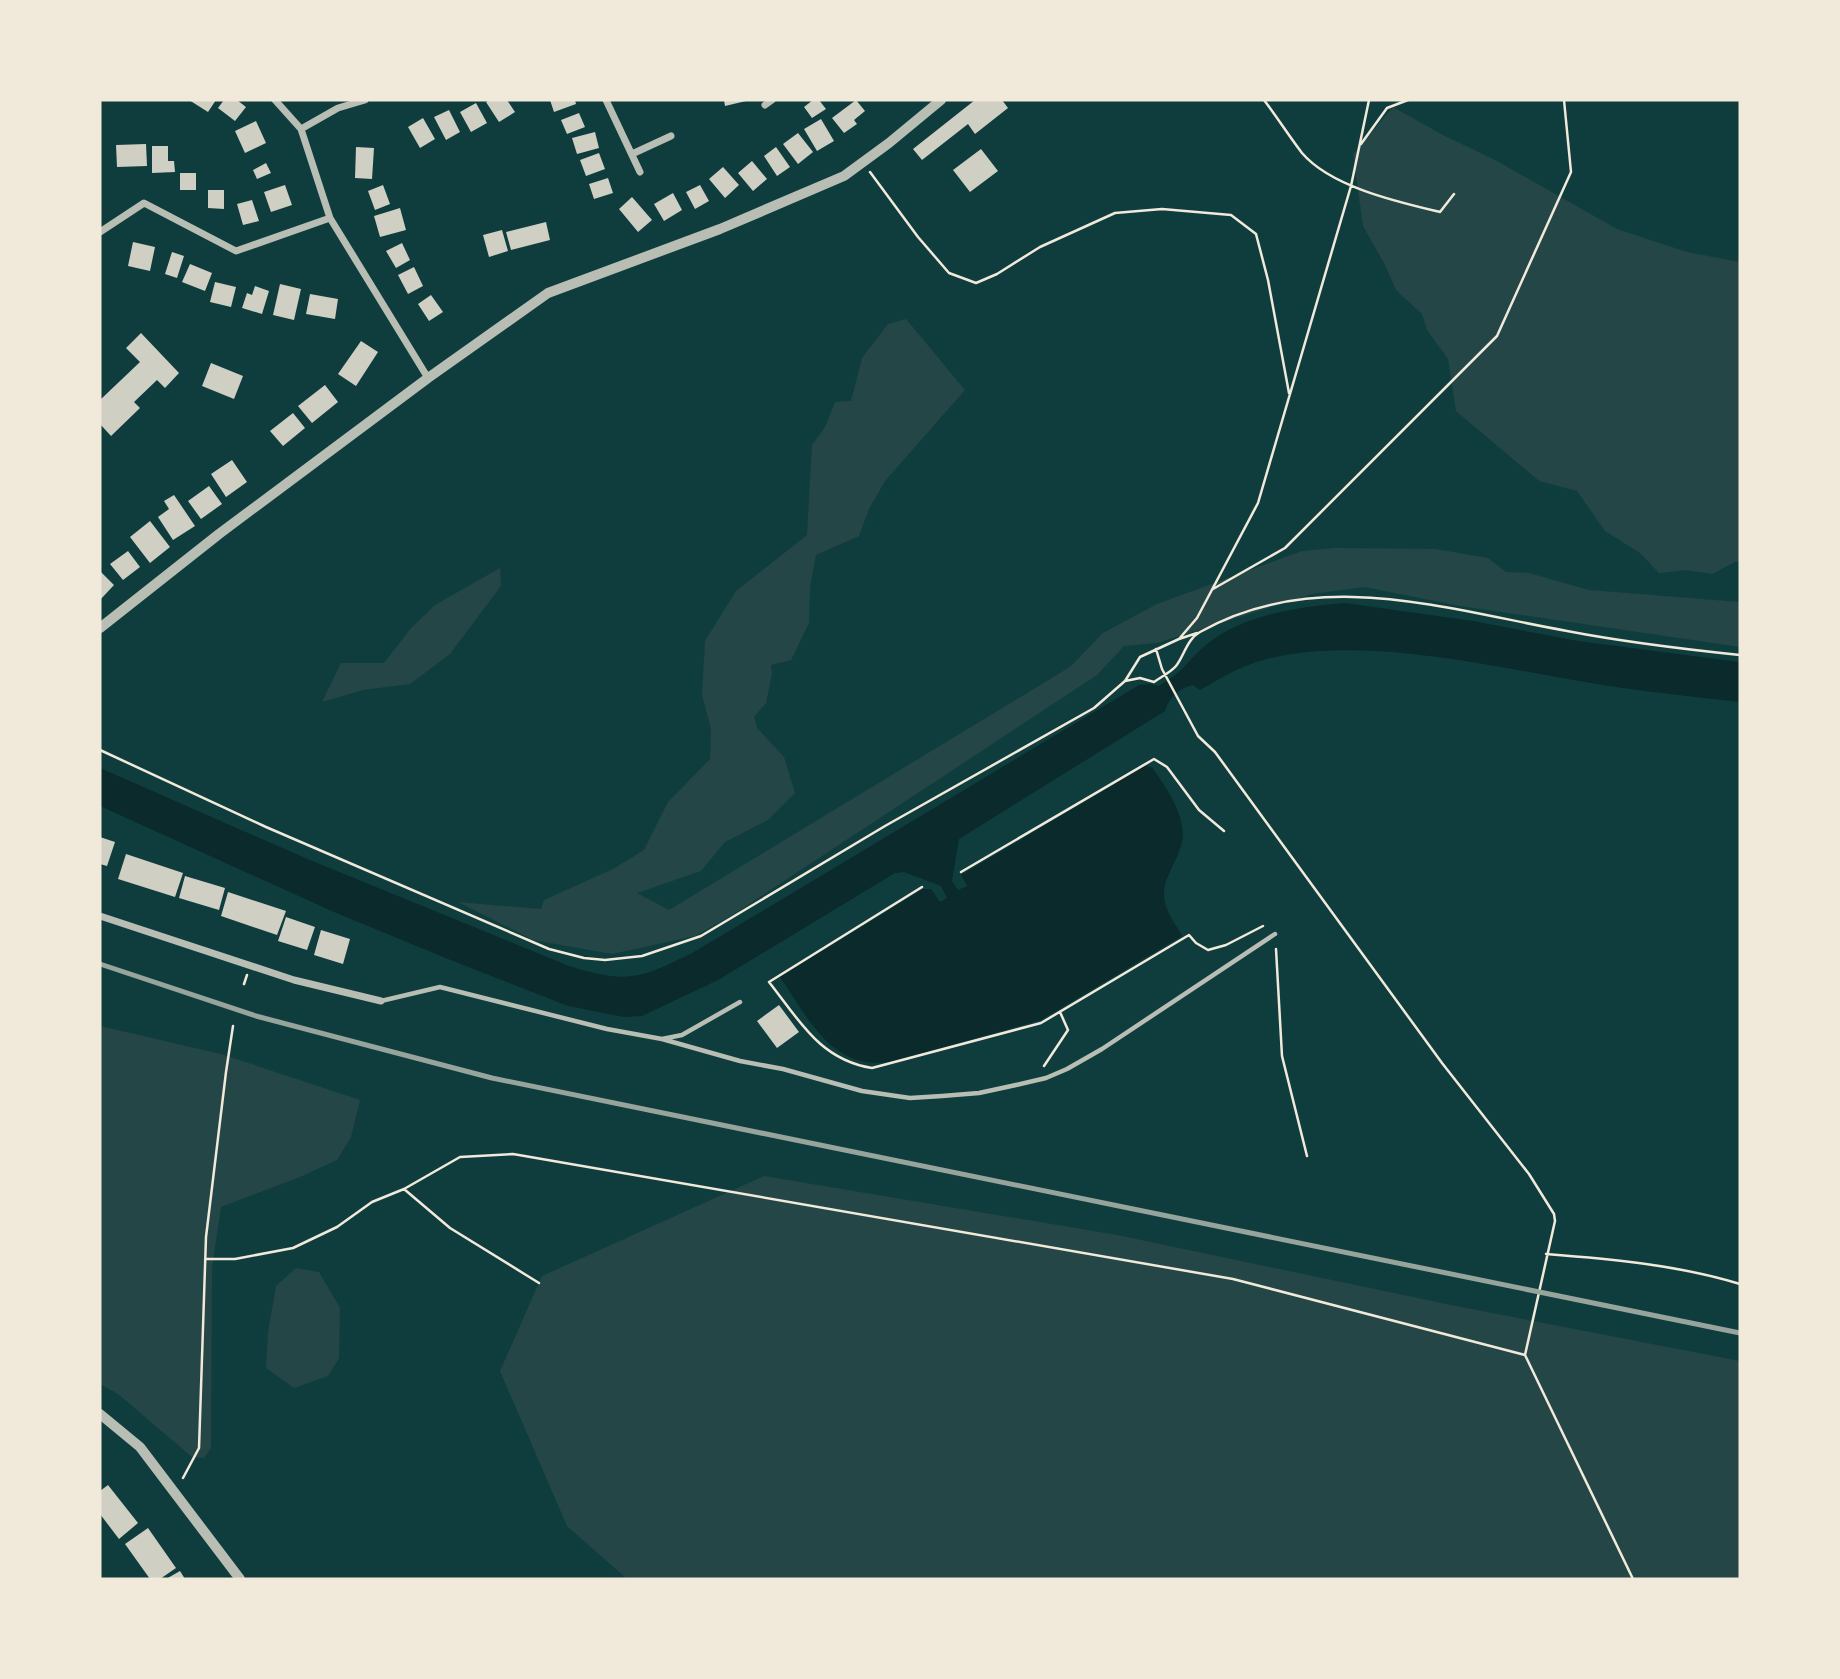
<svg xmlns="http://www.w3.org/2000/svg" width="1840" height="1679" font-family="Helvetica,sans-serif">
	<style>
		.green { fill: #244646 }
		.water { fill: #0a2a2b }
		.building { fill: #cfcfc3 }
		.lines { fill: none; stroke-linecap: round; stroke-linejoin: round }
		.path { stroke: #f1e9da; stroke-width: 2.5 }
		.service { stroke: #b8beb3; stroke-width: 4.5 }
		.minor { stroke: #b8beb3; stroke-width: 7 }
		.tertiary { stroke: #b8beb3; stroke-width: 10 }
		.rail { stroke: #97a49c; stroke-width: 5 }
	</style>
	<rect width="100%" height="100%" fill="#0f3d3e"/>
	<path class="green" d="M1393,107l48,27 56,27 120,68 70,23 53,10v300h-5l-23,12 -26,-4 -27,3 -19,-20 -35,-22 -28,-40 -38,-10 -83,-70 -8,-52 -21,-29 -5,-16 -26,-24 -12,-27 -21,-37 -10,-72z
		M906,319l59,71 -80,91 -16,28 -10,27 -43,19 -6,32 -1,36 -18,37 -20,5 1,8 -6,30 -12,14 3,11 27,29 11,36 -27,27 -43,22 -24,29 -64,22 32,17 401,-243 33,-34 54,-29 145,-53 32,-3 102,1 52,9 18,14 23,1 60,17 151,12v45l-280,-41 -95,-19 -53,7 -155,49 -33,3 -27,29 -363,239 -39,22 -83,18 -79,-14 -75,-38 83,7 3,-9 69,-31 31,-19 24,-48 42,-43 1,-30 -9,-34 3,-54 31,-50 71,-56 5,-90 13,-18 10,-25 16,-1 11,-43 26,-34z
		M500,568l1,18 -51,68 -40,30 -47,6 -41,12 19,-39h43l27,-35 24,-23z
		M100,1026l121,28 139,46 -9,37 -14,23 -37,17 -79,30 -9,61 -1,180 -7,10 -12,-1 -74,-63 -18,-10z
		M764,1176l353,59 339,71 284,55v218h-1113l-60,-53 -67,-155 42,-95z
		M296,1268l23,4 21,36 -1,50 -11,18 -34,12 -28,-20 2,-36 8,-46z"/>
	<path class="water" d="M1345,603l128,18 105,20 162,21v40c-45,-5 -91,-10 -137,-17 -102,-16 -234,-51 -336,-26 -25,6 -46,19 -67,31l-7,-5c-15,4 -24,12 -28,26l-206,128 -7,42 6,9 9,-4 -6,-11 184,-109 7,1c13,19 31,44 31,68 -1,23 -24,44 -18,67 2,12 12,24 17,34l-141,84 -151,42c-59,8 -81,-43 -110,-85l143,-88h8l9,13 7,-4 -6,-12 -37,-14 -9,1 -177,107 -76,36 -18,1 -56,-11 -120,-47 -114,-47 -234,-106v-38l205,90 264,108c59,18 71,13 125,-14l445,-267 12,-1 7,2c24,-12 29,-25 49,-42 37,-30 92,-37 138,-41z"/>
	<path class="building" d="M189,100h27l-8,12z
		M224,100h13l9,7 -11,14 -17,-13z
		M490,100h17l8,12 -16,10 -13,-20z
		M550,100h25l1,4 -22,8z
		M724,100h21l1,1 -21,5z
		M813,100h6l7,9 -14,9 -8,-11z
		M856,100l9,11 -11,9 3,4 -13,9 -12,-15z
		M975,100h27l6,8 -33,26 -7,-10 -46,36 -9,-11z
		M476,103l11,20 -16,9 -11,-20z
		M449,110l11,22 -14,8 -12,-23z
		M579,113l6,14 -18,7 -6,-14z
		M423,118l12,21 -15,9 -12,-21z
		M821,119l13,22 -17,10 -13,-22z
		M256,121l10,22 -21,10 -10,-22z
		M595,132l4,16 -22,6 -5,-16z
		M798,133l15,19 -15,12 -15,-20z
		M146,144l1,22 -30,1 -1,-22z
		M152,146h16v15h6l1,11 -23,1z
		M356,147l18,1 -2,31 -17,-1z
		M776,147l14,20 -13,9 -13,-20z
		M981,149l17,22 -28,21 -17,-22z
		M599,153l6,16 -19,7 -6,-16z
		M752,161l15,18 -14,12 -15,-18z
		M266,163l5,10 -14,6 -4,-9z
		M723,167l16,18 -14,13 -16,-19z
		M180,173h16v17h-16z
		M608,178l5,15 -19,6 -5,-15z
		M285,185l7,20 -21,7 -7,-20z
		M383,185l7,19 -15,6 -7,-19z
		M700,185l9,16 -14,8 -9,-17z
		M208,190h16v19l-16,-1z
		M673,193l9,17 -18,11 -10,-17z
		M632,197l20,23 -14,12 -19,-23z
		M252,200l7,21 -16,4 -6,-21z
		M400,208l6,22 -26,7 -6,-21z
		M546,222l4,18 -39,10 -5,-18z
		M502,230l6,21 -19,6 -6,-22z
		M133,242l22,5 -5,24 -22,-5z
		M402,243l8,17 -14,8 -10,-17z
		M172,252l12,4 -7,22 -12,-4z
		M190,264l22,9 -7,18 -23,-9z
		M414,267l9,19 -15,8 -10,-19z
		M215,282l21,5 -5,20 -21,-5z
		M280,284l21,5 -7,31 -21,-5z
		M255,286l14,5 -7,23 -20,-6 5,-15 5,2z
		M310,294l28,5 -3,20 -29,-5z
		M431,295l12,17 -14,9 -11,-17z
		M141,333l38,40 -14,15 -8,-8 -23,22 6,6 -29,28 -11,-12v-24l40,-38 -14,-14z
		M361,341l17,11 -22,34 -18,-12z
		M211,363l32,13 -9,23 -32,-13z
		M325,385l13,17 -26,21 -14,-17z
		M293,413l12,15 -22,18 -13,-15z
		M232,460l15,22 -21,15 -15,-23z
		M209,486l13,18 -21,15 -13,-18z
		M174,495l21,31 -22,14 -15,-23 11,-8 -5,-8z
		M150,521l20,26 -20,16 -20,-26z
		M128,551l12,16 -17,13 -13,-16z
		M100,571l14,14 -14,15z
		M100,837l15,5 -8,24 -7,-2z
		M126,854l57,19 -8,24 -57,-18z
		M185,876l40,12 -6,22 -40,-12z
		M228,892l58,19 -9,24 -56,-19z
		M286,917l29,10 -8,23 -29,-9z
		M321,930l29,9 -7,25 -29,-9z
		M779,1005l20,27 -22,16 -20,-27z
		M108,1485l30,38 -19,16 -19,-25v-23z
		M148,1528l28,40 -16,11h-10l-25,-35z
		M180,1571l5,8h-19z"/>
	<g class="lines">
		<path class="path" d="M1264,100c13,17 25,36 38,53 29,34 96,49 138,59l14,-18
			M1361,144l26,-36 21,-8
			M870,172l48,65 31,36 27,10 21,-9 43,-27 75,-34 47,-4 69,6 25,19 12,46 21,113
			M1213,589l72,-41 212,-212 74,-164 -7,-72
			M1179,639l18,-21 61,-115 93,-317 18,-86
			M1156,649l6,20 36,67 17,16 227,311 87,111 25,40 1,7 -30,134 108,224
			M1125,681l15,-3 14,4c7,-5 17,-10 22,-16 8,-10 11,-27 24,-34 117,-66 245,-23 367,-1 57,11 115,18 173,24
			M100,750l166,77 283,122 35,9 21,2 37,-4 59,-20 184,-110 209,-118 31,-27 15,-24 39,-18 18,-6
			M961,872l193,-113 13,8 32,43 25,21
			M922,887l-153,95c30,38 51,78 103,86l169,-45 148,-88 7,8 12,7 18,-5 37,-19
			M1276,949l6,107 25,100
			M244,984l3,-9
			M1044,1066l24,-36 -8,-18
			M404,1189l46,39 89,55
			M1546,1254c65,5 132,11 194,30
			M205,1259h30l58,-11 44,-21 35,-25 32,-13 56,-32 53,-3 720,125 292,76
			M183,1478l16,-30 7,-211 20,-165 7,-46"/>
		<path class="service" d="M381,1001l59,-14 167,42 55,10 78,22 43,8 79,22 48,7 32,-2 37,-3 37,-8 30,-7 21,-9 35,-20 173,-115
			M662,1039l20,-4 58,-33"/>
		<path class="minor" d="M275,100l26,29 29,89 98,160
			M606,100l34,72
			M765,105l7,-5
			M301,129l37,-21 27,-8
			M632,154l39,-18
			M100,232l44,-29 92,48 94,-33
			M100,916l194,64 87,21"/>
		<path class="tertiary" d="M100,628l119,-94 209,-156 120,-85 172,-64 124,-53 45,-33 52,-43
			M100,1414l40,33 100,132"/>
		<path class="rail" d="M100,964l156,52 236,62 1248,255"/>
	</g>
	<rect width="1840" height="1679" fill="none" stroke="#f1e9da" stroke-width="203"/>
</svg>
